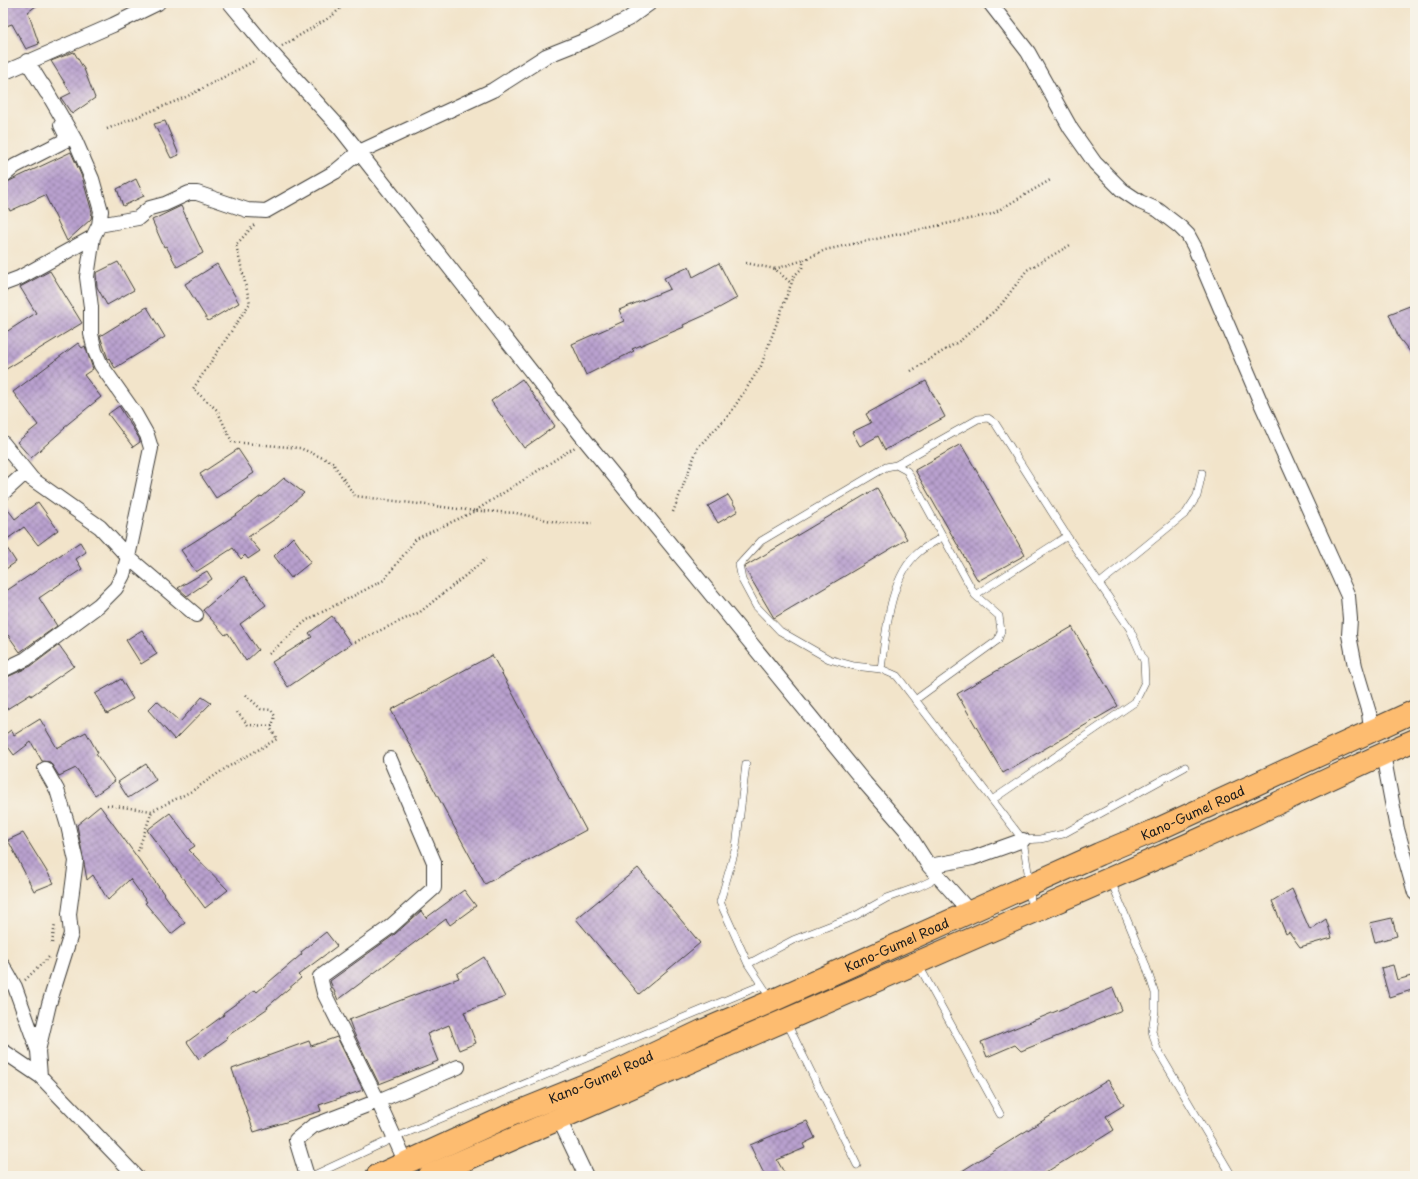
<svg xmlns="http://www.w3.org/2000/svg" width="1418" height="1179" font-family="'Playpen Sans',sans-serif">
	<style>
		.building { fill: url(#building-cross-hatch) }
		.lines { fill: none; stroke-linecap: round; stroke-linejoin: round }
		.service-casing { stroke: #3c3a36; stroke-width: 8 }
		.minor-casing { stroke: #3c3a36; stroke-width: 16 }
		.primary-casing { stroke: #3c3a36; stroke-width: 24 }
		.path { stroke: #3c3a36; stroke-width: 2.5; stroke-dasharray: 1 3; stroke-linecap: butt }
		.service { stroke: #fff; stroke-width: 7 }
		.minor { stroke: #fff; stroke-width: 14 }
		.primary { stroke: #fdbc70; stroke-width: 22 }
		.labels { text-anchor: middle; stroke-width: 3.5; stroke-linejoin: round; paint-order: stroke }
		.street-label { font-size: 13px; fill: #1c1c1c; stroke: #f7f3e8 }
	</style>
	<defs>
		<pattern id="building-cross-hatch" width="8" height="8" patternUnits="userSpaceOnUse"><rect width="8" height="8" fill="#b9a1cf"/><path d="M0 0l8 8M0 8l8-8" fill="none" stroke="#9682a7"/></pattern>
	</defs>
	<rect width="100%" height="100%" fill="#f7f3e8"/>
	<filter id="ink" filterUnits="userSpaceOnUse"><feTurbulence type="fractalNoise" baseFrequency=".025" numOctaves="2"/><feDisplacementMap in="SourceGraphic" scale="8" xChannelSelector="R" yChannelSelector="G"/><feConvolveMatrix kernelMatrix="1 2 1 2 8 2 1 2 1" color-interpolation-filters="sRGB"/></filter>
	<filter id="wash" filterUnits="userSpaceOnUse"><feTurbulence type="fractalNoise" baseFrequency=".012" numOctaves="4" result="noise"/><feDisplacementMap in="SourceGraphic" scale="16" xChannelSelector="R" yChannelSelector="G"/><feGaussianBlur stdDeviation="0.9" result="paint"/><feColorMatrix in="noise" values="0 0 0 0 0 0 0 0 0 0 0 0 0 0 0 0 0 1.4 0 .05"/><feComposite in="paint" operator="in"/></filter>
	<g filter="url(#wash)">
		<rect width="100%" height="100%" fill="#f2e4ca"/>
		<g id="blocks">
			<path class="building" d="M3,3h37l-12,9 11,32 -13,5 -14,-25 -9,3z
				M74,52l10,17 11,29 -23,16 -11,-16 10,-5 -20,-32z
				M165,121l14,34 -8,3 -17,-34z
				M71,152l11,25 10,35 -1,7 -24,22 -22,-46 -35,16 -7,-15v-12z
				M136,179l8,17 -21,10 -6,-17z
				M181,206l22,47 -26,14 -11,-21 -2,1 -12,-27z
				M118,262l16,28 -27,15 -10,-18 -1,-14z
				M719,263l18,35 -27,15 -27,12 1,2 -52,22 2,2 -48,24 -14,-31 52,-23 -5,-11 51,-21 -6,-11 25,-11 4,10z
				M217,264l22,39 -31,18 -23,-37z
				M50,271l32,52 -79,48v-37l33,-21 -16,-26z
				M1415,304v54l-16,-20 -10,-24z
				M147,307l18,30 -50,31 -6,-10 -1,1 -8,-23z
				M78,343l4,5 3,-2 8,23 -9,6 17,22 -37,30 1,1 -34,30 -14,-16 21,-17 -25,-33z
				M522,379l33,47 -31,22 -33,-47z
				M926,381l19,36 -60,33 -7,-14 -18,10 -8,-14 19,-9 -5,-9z
				M119,406l20,32 1,4 -7,5 -25,-33z
				M961,444l64,111 -47,26 -63,-111z
				M238,449l16,24 -38,25 -16,-24z
				M284,478l20,15 -26,24 -30,20 12,14 -12,8 -3,-4 -4,4 -8,-11 -37,24 -15,-22 55,-35 25,-19 1,1z
				M877,488l30,51 -133,79 -30,-51z
				M728,495l10,16 -20,12 -10,-17z
				M38,502l20,28 -20,15 -14,-18 -21,15v-39l12,16z
				M293,537l18,25 -20,16 -17,-22z
				M3,542l13,20 -13,9z
				M80,542l6,10 -10,7 6,10 -43,29 18,28 -37,26 -12,-17 -5,3v-45z
				M207,571l5,8 -25,17 -9,-8z
				M244,576l22,29 -26,19 18,26 -12,11 -18,-28 -3,2 -22,-25z
				M332,616l19,28 -63,43 -16,-25 40,-25 -3,-4z
				M1072,627l46,79 -115,67 -46,-79z
				M142,630l15,24 -16,10 -15,-24z
				M59,645l15,21 -43,30v-2l-24,15 -4,-7v-23l28,-13z
				M492,655l94,175 -101,54 -94,-174z
				M121,679l12,20 -26,15 -12,-20z
				M202,697l9,6 -36,37 -27,-30 9,-9 23,21z
				M40,719l17,29 29,-16 12,21 -2,1 19,27 -20,14 -19,-27 -17,8 -9,-14 -8,-1 -11,-19 -17,13 -11,-15v-4l8,-6 3,5z
				M146,764l10,16 -28,18 -10,-16z
				M100,806l85,117 -14,11 -26,-31 2,-1 -17,-23 -22,21 -15,-25 -6,5 -10,-55z
				M170,813l25,33 -6,4 39,40 -23,18 -58,-78z
				M23,833l31,50 -20,8 -26,-51z
				M638,868l62,75 -61,51 -63,-75z
				M1292,889l18,41 16,-11 6,19 -32,9 -11,-15 -3,2 -14,-33z
				M464,890l12,16 -26,19 -4,-6 -108,81 -8,-19 65,-47 26,-23 5,7z
				M1392,918l5,18 -22,6 -5,-19z
				M326,932l11,14 -39,29 3,3 -34,29 1,1 -42,29 1,2 -28,20 -12,-17 37,-27 -1,-2 32,-23 2,2 45,-38 -1,-2z
				M484,957l21,40 -41,15 12,31 -17,7 -10,-25 -22,9 11,27 -59,23 -26,-53 -4,-11 110,-42 -2,-4z
				M1393,965l4,15 18,-5v14l-26,8 -8,-29z
				M1113,988l9,22 -101,41 -6,-6 -28,12 -6,-15z
				M337,1037l26,53 -44,15 2,6 -67,21 -22,-63 77,-28 2,5z
				M1108,1080l16,25 -18,11 8,14 -74,46h-86z
				M807,1121l8,17 -12,6 2,4 -28,12 9,16h-21l-15,-31z"/>
		</g>
	</g>
	<g filter="url(#ink)">
		<use href="#blocks" fill-opacity="0" stroke="#3c3a36" stroke-width="1"/>
		<g class="lines">
			<g class="service-casing">
				<path id="service" d="M896,465l82,-46 10,-1 7,5 72,113 63,93 14,32 1,21 -10,20 -143,98
					M1100,583l86,-70 11,-17 5,-23
					M975,595l92,-59
					M881,669c5,-36 8,-92 38,-117 7,-6 16,-10 23,-15
					M915,700l83,-60 3,-9 -2,-15 -24,-21 -68,-124 -11,-6 -10,2 -125,74 -22,24 3,15 14,26 24,25 49,28 25,7 27,3 16,7 126,164 7,45 1,24
					M746,764l-10,83 -16,55 28,62
					M1023,840l17,-1 23,-5 122,-67
					M1111,881l34,82 10,30v18l-3,20 5,18 75,127
					M918,964l82,150
					M771,999l-23,-35 45,-24 62,-24 32,-18 31,-11 21,-10
					M786,1021l71,144
					M312,1176l82,-38 368,-153"/>
			</g>
			<g class="minor-casing">
				<path id="minor" d="M230,3l39,47 71,78 245,312 280,343 41,47 23,36 41,46
					M990,3l38,49 43,77 24,34 27,27 18,12 18,8 22,17 8,8 6,11 66,155 88,195 2,23 -1,16 6,31 14,47 2,17
					M27,61l20,32
					M3,73l110,-48 45,-22
					M3,176l12,-10 53,-27 -7,-14
					M99,225l39,-7 12,-10 15,-4 24,-11h8l50,17 19,1 69,-39 24,-20 134,-62 53,-34 45,-18 37,-19 22,-16
					M3,284l16,-6 74,-41
					M3,443l29,36 68,48 28,30 68,58
					M3,493l23,-21
					M3,670l23,-11 73,-54 17,-17 7,-13 5,-18 23,-109 -4,-13 -13,-23 -33,-47 -6,-14 -4,-17v-27l-4,-30 6,-40 6,-12 2,-14 -9,-32 -17,-39 -32,-55
					M1383,754l14,75 18,64
					M390,759l44,103v26l-44,39 -70,50 4,16 54,108 80,-34
					M929,866l44,-8 50,-18
					M3,966l12,21 23,64
					M3,1051l37,25 96,100
					M40,1076l-2,-25 11,-47 22,-70 -2,-20 7,-53 -8,-35 -11,-36 -12,-21
					M559,1119l27,57
					M307,1176l-11,-36 17,-14 65,-25 28,62"/>
			</g>
			<g class="primary-casing">
				<g id="primary">
					<path id="s1" d="M377,1176l129,-59 99,-40 97,-46 70,-30 327,-147 55,-23 261,-120"/>
					<path d="M428,1176c246,-106 490,-215 736,-321 85,-36 167,-79 251,-115"/>
				</g>
			</g>
			<path class="path" d="M282,46l50,-30 14,-13
				M107,129l79,-32 72,-38
				M254,225l-18,20 14,58 -57,86 24,21 15,32 68,6 32,14 23,34 111,14 50,3 44,10h32
				M746,263l29,6 17,15
				M775,269l29,-9
				M911,371l50,-31 39,-34 27,-36 45,-26
				M673,512l25,-65 31,-32 32,-49 33,-90 8,-8 2,-8 21,-10 167,-36 60,-35
				M355,642l65,-30 66,-53
				M269,654l38,-34 77,-40 32,-41 59,-28 100,-64
				M237,712l11,13 24,1
				M107,805l45,6 40,-20 34,-23 51,-29 -6,-10 4,-13 -4,-6 -10,-1 -16,-15
				M138,851l14,-40
				M52,943l3,-19
				M25,980l24,-23"/>
			<use href="#service" class="service"/>
			<use href="#minor" class="minor"/>
			<use href="#primary" class="primary"/>
		</g>
	</g>
	<g class="labels">
		<g class="street-label">
			<text dy="5" stroke="none"><textPath href="#s1" startOffset="893">Kano-Gumel Road</textPath></text>
			<text dy="5" stroke="none"><textPath href="#s1" startOffset="569">Kano-Gumel Road</textPath></text>
			<text dy="5" stroke="none"><textPath href="#s1" startOffset="245">Kano-Gumel Road</textPath></text>
		</g>
	</g>
	<rect width="1418" height="1179" fill="none" stroke="#f7f3e8" stroke-width="16"/>
</svg>
